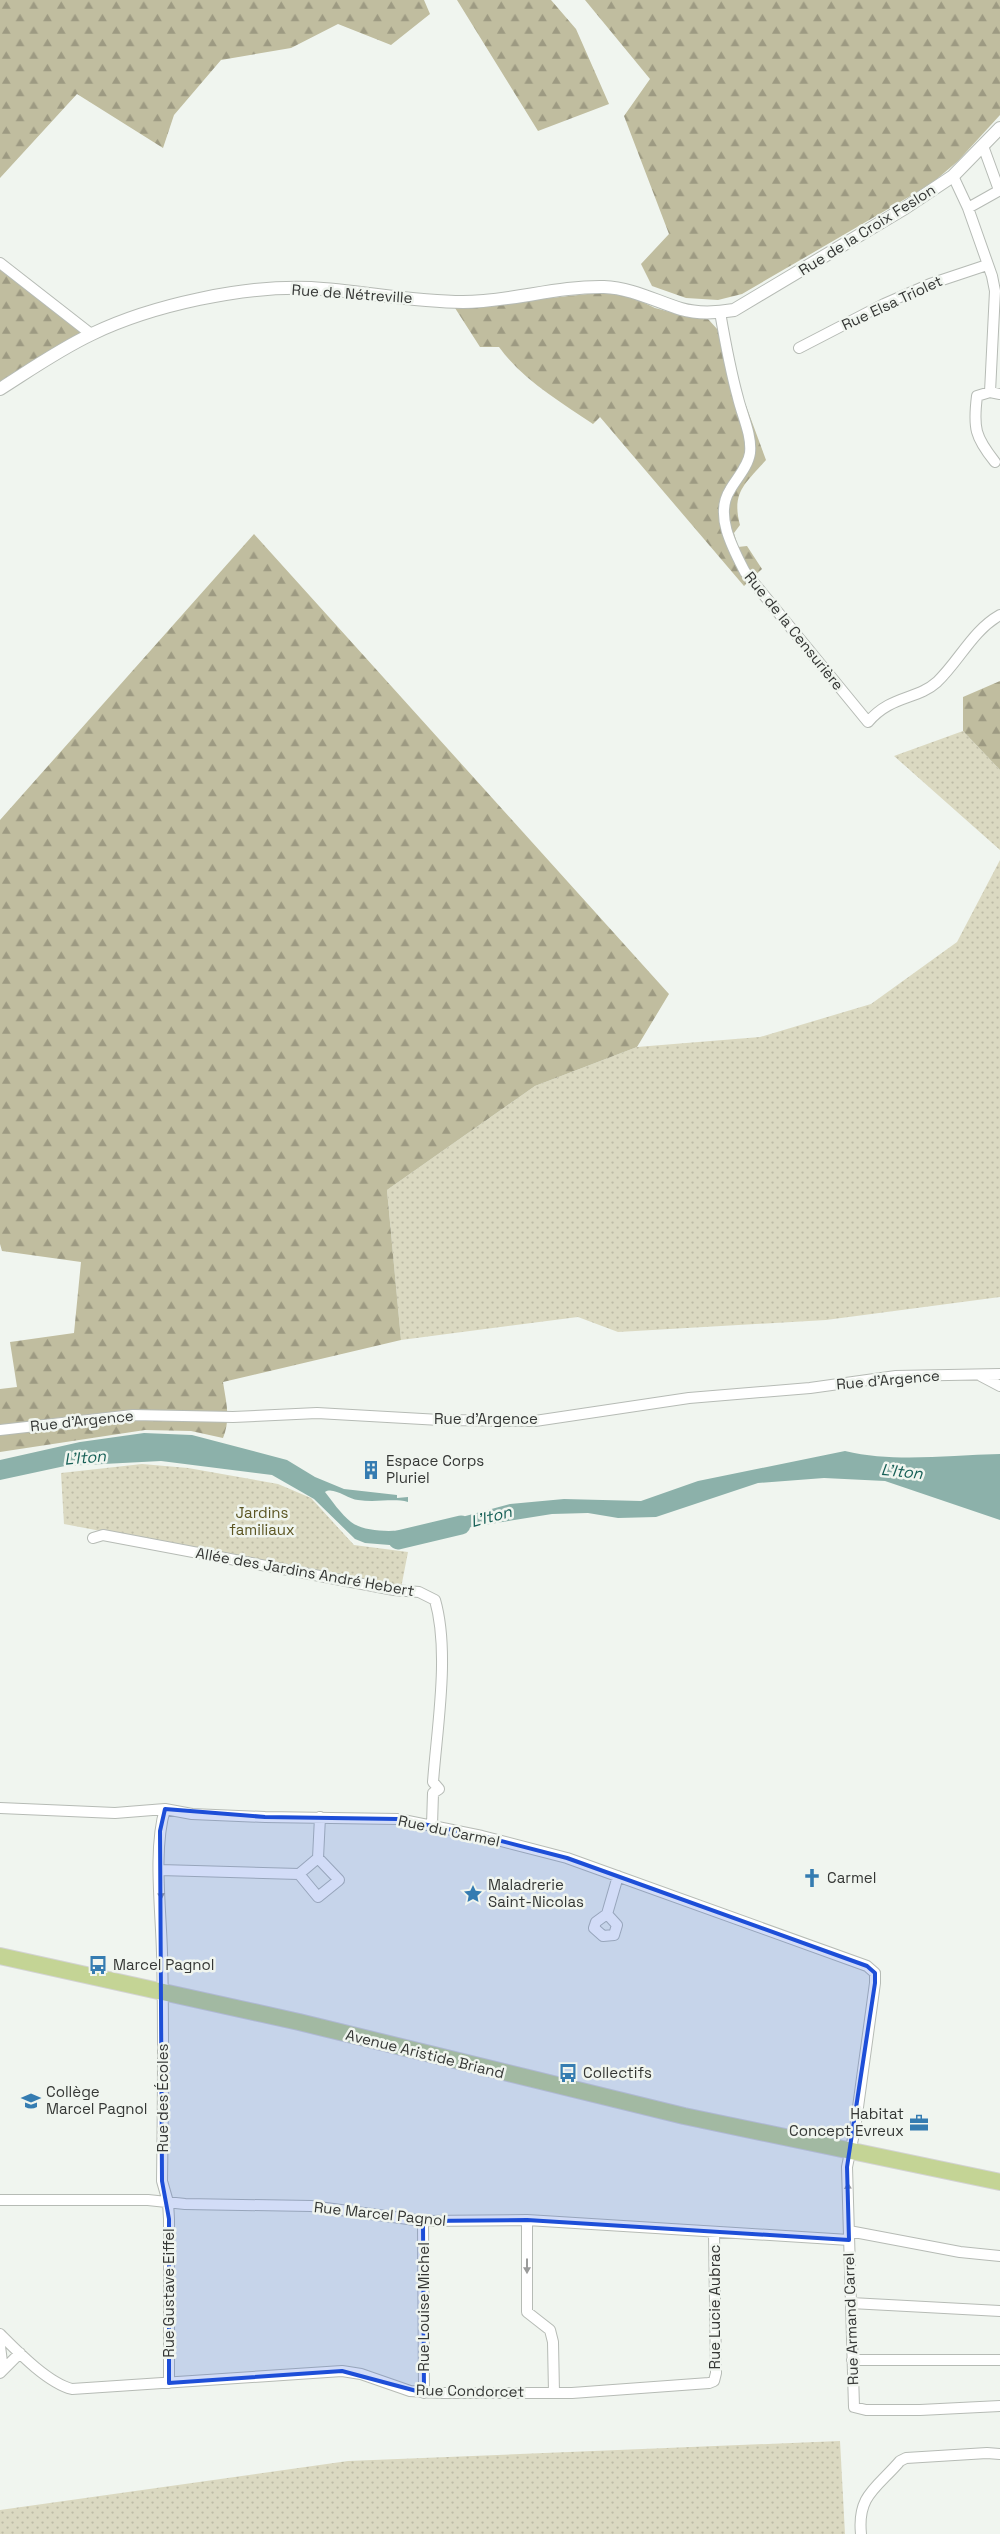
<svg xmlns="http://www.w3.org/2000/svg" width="1000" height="2534" font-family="'Space Grotesk',sans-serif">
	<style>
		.green { fill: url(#green-dots) }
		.forest { fill: url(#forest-firs) }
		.water { fill: #8cb1aa }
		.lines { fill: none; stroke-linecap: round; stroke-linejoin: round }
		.river { stroke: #8cb1aa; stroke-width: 19 }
		.minor-casing { stroke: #b6bbb5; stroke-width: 12 }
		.tertiary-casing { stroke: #b6bbb5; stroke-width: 14 }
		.primary-casing { stroke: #d3d3d3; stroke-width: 18 }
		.minor { stroke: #fff; stroke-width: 10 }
		.tertiary { stroke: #fff; stroke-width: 12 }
		.primary { stroke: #c4d495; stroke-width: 16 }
		.oneway { fill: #9a9b9a }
		.marked { fill: #1d4ed8; fill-opacity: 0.2; stroke: #1d4ed8; stroke-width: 4; stroke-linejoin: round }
		.labels { text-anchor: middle; stroke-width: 5; stroke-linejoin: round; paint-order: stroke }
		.street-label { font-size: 15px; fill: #353735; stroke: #f0f5ef }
		.poi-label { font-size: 15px; fill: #353735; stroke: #f0f5ef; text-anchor: start }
		.park-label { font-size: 15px; fill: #5c5623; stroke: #f0f5ef }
		.water-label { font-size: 16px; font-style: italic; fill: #176057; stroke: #f0f5ef }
	</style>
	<defs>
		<pattern id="green-dots" width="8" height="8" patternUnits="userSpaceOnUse" patternTransform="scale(1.25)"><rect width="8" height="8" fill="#dbd9c1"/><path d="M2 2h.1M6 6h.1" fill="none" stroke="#bdbba6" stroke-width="1.8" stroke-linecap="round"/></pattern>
		<pattern id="forest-firs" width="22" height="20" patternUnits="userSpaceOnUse" patternTransform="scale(1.25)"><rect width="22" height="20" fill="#c0bd9f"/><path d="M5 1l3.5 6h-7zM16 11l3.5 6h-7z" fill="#9d9a82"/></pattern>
	</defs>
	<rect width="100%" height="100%" fill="#f0f5ef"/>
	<path class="green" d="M963,731l37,39v80l-106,-94z
		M1000,860v437l-174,23 -208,12 -40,-15 -177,23 -14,-150 148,-104 102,-39 123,-10 111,-33 86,-62z
		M142,1464l46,4 90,16 33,14 43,47 54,7 -7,36 -337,-64 -3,-51z
		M840,2441l5,93h-845v-24l348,-49z"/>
	<path class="forest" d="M0,0h424l6,14 -39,31 -53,-21 -47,24 -70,12 -47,55 -11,33 -86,-54 -77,84z
		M457,0h94l25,29 33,75 -71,27z
		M585,0h415v115l-42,46 -27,23 -189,110 -24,6 -32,-2 -34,-12 -11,-22 28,-30 -45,-118 26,-37z
		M0,265l85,69 -85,52z
		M606,292l20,2 29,14 30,8 23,3 10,11 48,130c-20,23 -35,32 -26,65l-6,8 4,14 9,-1 15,23 -18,17 -144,-169 -7,7c-34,-23 -70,-44 -94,-77h-19l-25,-39z
		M254,534l415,460 -32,53 -102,39 -148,104 14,150 -178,42c3,20 8,36 0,56l-32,-7 -46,-1 -145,22v-63l17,-2 -7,-45 64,-9 7,-71 -79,-11 -2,-7v-424z
		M1000,681v89l-37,-39v-34z"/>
	<path class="water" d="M144,1433l48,2 95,25 28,17 29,12 53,6v3l11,-1v5c-15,-4 -32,1 -50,-2 -10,-1 -25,-14 -33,-8 7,9 16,22 26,30 16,12 52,10 70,5l7,15 -26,4 -37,-3 -10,-4 -41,-40 -42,-24 -111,-14 -96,5 -65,14v-20l80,-18z
		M845,1451c51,12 103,4 155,3v66l-115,-39 -61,-3 -66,5 -102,34 -38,1 -30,-5 -36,1 -99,16 -13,5 -4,-11 74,-20 54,-5 77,2 57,-20z"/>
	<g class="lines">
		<path class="river" d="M398,1540l63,-15"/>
		<g class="minor-casing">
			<path id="minor" d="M983,146l16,44
				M953,176l15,32 32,-18
				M968,208l24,68 3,15 -5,101
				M0,263l91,71
				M720,312c5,29 10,57 18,86 4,17 14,37 12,55 -2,14 -14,26 -20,37 -16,25 3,59 15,82l123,150c23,-27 49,-22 69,-40 23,-22 35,-51 63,-67
				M799,348l85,-44 46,-20 57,-19
				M995,462c-20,-25 -22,-34 -18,-66l13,-4 10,2
				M981,1376l19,10
				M0,1430l133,-15 100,2 84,-4 123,7 95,1 154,-23 121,-10 86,-12 104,-2
				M93,1538l10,-3 291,55 25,2 16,8c15,52 2,127 -2,182l6,7 -6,4 -1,32
				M0,1808l115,5 50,-4 27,5 73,3 133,2 84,17 85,22 300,108 8,7v10l-20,146 -8,38 7,240 12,3h54l80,-4
				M165,1809c-12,40 -4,101 -3,144 2,76 1,152 0,228l6,21 1,17v164
				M318,1858l21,22 -21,17 -19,-23 19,-16 2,-41
				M160,1870l139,4
				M607,1914l10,11 -3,10 -11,1 -9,-8 2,-6 11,-8 11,-38
				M0,2200h148l37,4 126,2 112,15 104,-1 322,20
				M527,2220v92l23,18 3,12 1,51
				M423,2221l1,172
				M849,2231l111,21 40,4
				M851,2303l149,8
				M0,2334c18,18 48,49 72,55l270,-18 19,3 49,17 31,2h131l137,-10 5,-2 2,-8 -2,-140
				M0,2346l3,24
				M852,2360h148
				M0,2373l20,-20
				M861,2534c-4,-39 16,-46 39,-73l6,-3 81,-5 13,1"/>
		</g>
		<g class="tertiary-casing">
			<path id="tertiary" d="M0,389c30,-19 60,-40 92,-55 60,-29 153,-49 219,-46 51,3 101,14 152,14 47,0 94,-16 141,-15 28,1 51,14 77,22 17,5 35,4 53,1l171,-102 48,-32 47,-48"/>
		</g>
		<g class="primary-casing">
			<path id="primary" d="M0,1956l299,66 385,94 316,66"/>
		</g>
		<use href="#minor" class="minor"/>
		<use href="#tertiary" class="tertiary"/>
		<use href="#primary" class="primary"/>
	</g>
	<defs><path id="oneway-solid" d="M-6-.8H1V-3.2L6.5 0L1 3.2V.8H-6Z" transform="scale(1.25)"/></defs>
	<g class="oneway">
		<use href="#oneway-solid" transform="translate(161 1892) rotate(88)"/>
		<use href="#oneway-solid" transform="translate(848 2190) rotate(-92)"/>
		<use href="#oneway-solid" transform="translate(527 2266) rotate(90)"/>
	</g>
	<path class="marked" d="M165,1809l100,8 133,2 84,17 85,22 300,108 8,7v10l-28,184 2,73 -322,-20 -104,1 1,172 -82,-22 -173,12v-164l-7,-38 -2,-350z"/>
	<defs>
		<g id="building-bare" transform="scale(1.5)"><path d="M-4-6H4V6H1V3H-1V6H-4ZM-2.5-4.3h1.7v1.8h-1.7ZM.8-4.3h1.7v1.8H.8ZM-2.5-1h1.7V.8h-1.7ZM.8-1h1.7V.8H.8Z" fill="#357cb1" stroke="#f0f5ef" stroke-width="2.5" paint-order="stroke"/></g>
		<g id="church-bare" transform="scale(1.5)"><path d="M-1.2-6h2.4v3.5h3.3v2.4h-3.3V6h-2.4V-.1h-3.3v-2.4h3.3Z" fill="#357cb1" stroke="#f0f5ef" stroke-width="2.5" paint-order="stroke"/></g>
		<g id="sight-bare" transform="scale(1.5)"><path d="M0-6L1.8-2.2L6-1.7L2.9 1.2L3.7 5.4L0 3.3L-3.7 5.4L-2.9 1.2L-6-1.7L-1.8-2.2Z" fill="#357cb1" stroke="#f0f5ef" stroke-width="2.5" paint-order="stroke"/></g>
		<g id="bus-bare" transform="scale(1.5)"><path d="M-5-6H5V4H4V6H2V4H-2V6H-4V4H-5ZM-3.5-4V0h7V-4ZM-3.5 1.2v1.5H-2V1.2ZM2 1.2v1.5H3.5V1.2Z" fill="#357cb1" stroke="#f0f5ef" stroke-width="2.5" paint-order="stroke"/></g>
		<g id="school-bare" transform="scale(1.5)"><path d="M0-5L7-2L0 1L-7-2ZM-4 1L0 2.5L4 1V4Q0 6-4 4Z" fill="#357cb1" stroke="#f0f5ef" stroke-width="2.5" paint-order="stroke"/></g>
		<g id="office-bare" transform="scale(1.5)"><path d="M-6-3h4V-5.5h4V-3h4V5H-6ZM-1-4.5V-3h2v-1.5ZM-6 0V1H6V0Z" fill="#357cb1" stroke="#f0f5ef" stroke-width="2.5" paint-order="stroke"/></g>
	</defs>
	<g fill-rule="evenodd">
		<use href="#building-bare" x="371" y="1470"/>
		<use href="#church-bare" x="812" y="1878"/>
		<use href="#sight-bare" x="473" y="1894"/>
		<use href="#bus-bare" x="98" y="1965"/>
		<use href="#bus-bare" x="568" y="2073"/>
		<use href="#school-bare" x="31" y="2101"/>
		<use href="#office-bare" x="919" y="2123"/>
	</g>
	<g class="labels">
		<g class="street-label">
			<text transform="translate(867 230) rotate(-32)" y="5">Rue de la Croix Feslon</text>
			<text transform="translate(352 294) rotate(4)" y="5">Rue de Nétreville</text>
			<text transform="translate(892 303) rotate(-25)" y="5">Rue Elsa Triolet</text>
			<text transform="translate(794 631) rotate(51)" y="5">Rue de la Censurière</text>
			<text transform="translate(888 1380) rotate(-5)" y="5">Rue d'Argence</text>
			<text x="486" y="1424">Rue d'Argence</text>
			<text transform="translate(82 1421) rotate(-6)" y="5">Rue d'Argence</text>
			<text transform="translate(305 1572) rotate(10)" y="5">Allée des Jardins André Hebert</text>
			<text transform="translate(449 1831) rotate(12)" y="5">Rue du Carmel</text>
			<text transform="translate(425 2054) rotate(14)" y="5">Avenue Aristide Briand</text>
			<text transform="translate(163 2098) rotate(-90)" y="5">Rue des Écoles</text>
			<text transform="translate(380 2214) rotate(6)" y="5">Rue Marcel Pagnol</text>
			<text transform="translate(169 2293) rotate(-90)" y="5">Rue Gustave Eiffel</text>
			<text transform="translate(424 2307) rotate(-90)" y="5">Rue Louise Michel</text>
			<text transform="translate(715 2307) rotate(-90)" y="5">Rue Lucie Aubrac</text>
			<text transform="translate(851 2319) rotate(-92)" y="5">Rue Armand Carrel</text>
			<text transform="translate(470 2391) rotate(1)" y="5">Rue Condorcet</text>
		</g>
		<g class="poi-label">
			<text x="386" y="1466">Espace Corps<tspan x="386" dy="17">Pluriel</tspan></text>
			<text x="827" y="1883">Carmel</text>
			<text x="488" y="1890">Maladrerie<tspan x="488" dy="17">Saint-Nicolas</tspan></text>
			<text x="113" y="1970">Marcel Pagnol</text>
			<text x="583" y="2078">Collectifs</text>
			<text x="46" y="2097">Collège<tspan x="46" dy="17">Marcel Pagnol</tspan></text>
			<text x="904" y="2119" text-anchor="end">Habitat<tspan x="904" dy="17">Concept Evreux</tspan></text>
		</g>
		<g class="park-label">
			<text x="262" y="1518">Jardins<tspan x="262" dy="17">familiaux</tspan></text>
		</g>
		<g class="water-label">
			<text transform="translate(85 1457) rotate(-5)" y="6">L'Iton</text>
			<text transform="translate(902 1471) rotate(6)" y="6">L'Iton</text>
			<text transform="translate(491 1516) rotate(-15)" y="6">L'Iton</text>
		</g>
	</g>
</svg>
